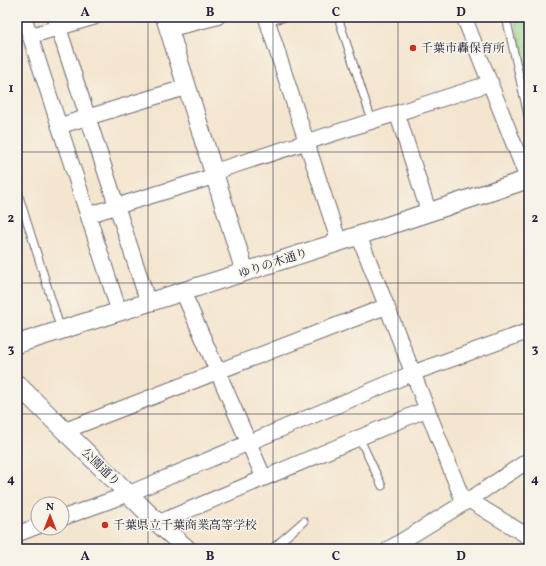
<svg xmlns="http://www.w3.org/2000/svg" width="546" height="566" font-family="Vollkorn,'Noto Serif JP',serif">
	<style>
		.green { fill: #90d086; stroke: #597960 }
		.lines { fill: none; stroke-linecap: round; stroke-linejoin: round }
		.service-casing { stroke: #6c666e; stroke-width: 9 }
		.minor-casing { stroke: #6c666e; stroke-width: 17 }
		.tertiary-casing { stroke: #6c666e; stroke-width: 20 }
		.service { stroke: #fff; stroke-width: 7 }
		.minor { stroke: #fff; stroke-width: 15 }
		.tertiary { stroke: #fff; stroke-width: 18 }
		.grid { fill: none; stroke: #22223b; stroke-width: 1; stroke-opacity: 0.55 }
		.poi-dot { fill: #c8321e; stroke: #f7f3e8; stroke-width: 1.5 }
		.labels { text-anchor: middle; stroke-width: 3.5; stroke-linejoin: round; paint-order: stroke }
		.poi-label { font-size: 12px; fill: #22223b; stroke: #f7f3e8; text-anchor: start }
		.street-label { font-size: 12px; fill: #22223b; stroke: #f7f3e8 }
		.neatline { fill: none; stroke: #22223b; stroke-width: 1.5 }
		.grid-label { font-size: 13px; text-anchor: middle; font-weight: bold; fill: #22223b }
	</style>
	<rect width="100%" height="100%" fill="#f7f3e8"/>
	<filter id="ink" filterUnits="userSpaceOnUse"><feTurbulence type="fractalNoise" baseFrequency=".025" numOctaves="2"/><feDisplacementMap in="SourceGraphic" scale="8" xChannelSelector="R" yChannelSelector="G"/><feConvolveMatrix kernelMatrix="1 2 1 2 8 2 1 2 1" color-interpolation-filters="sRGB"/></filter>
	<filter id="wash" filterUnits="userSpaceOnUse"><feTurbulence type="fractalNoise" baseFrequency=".012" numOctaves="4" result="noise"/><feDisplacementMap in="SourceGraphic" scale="16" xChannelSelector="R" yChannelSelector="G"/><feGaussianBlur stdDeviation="0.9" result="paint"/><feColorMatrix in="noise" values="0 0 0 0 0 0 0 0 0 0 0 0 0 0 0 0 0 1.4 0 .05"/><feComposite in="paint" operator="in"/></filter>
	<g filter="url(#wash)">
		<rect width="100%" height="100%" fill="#f4e5ce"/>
		<path class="green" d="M514,17h15v67z"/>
	</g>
	<g filter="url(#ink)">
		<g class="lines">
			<g class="service-casing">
				<path id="service" d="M338,17l34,104
					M506,17l23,103
					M268,21l18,-4
					M17,190l44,140
					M359,437l23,49
					M272,549l32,-28"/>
			</g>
			<g class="minor-casing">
				<path id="minor" d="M24,17l95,294
					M55,17l93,285
					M266,17l73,225
					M464,17l64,163
					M169,29l48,-12
					M30,36l64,-19
					M397,113l32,100
					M59,126l128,-39
					M213,172l278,-89
					M88,215l127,-39
					M359,236l105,267
					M183,292l81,186
					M64,431l323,-125
					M469,500l60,37
					M62,518l66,-24 285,-121 116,-42
					M158,523l269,-114
					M17,534l21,-8
					M389,549l80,-49 60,-40"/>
			</g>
			<g class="tertiary-casing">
				<path id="tertiary" d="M165,17l80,255
					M17,344l322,-102 190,-63
					M17,384l141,139 29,26"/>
			</g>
			<use href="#service" class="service"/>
			<use href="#minor" class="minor"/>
			<use href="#tertiary" class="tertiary"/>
		</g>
	</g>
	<path class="grid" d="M148,17v532M273,17v532M398,17v532M17,152h512M17,283h512M17,414h512"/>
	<g class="poi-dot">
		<circle cx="413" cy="48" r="4"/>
		<circle cx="105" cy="525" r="4"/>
	</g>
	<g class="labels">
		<g class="poi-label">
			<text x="421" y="52">千葉市轟保育所</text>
			<text x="113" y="529">千葉県立千葉商業高等学校</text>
		</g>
		<g class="street-label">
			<text transform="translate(273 263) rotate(-18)" y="4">ゆりの木通り</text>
			<text transform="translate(101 467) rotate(44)" y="4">公園通り</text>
		</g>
	</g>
	<rect width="546" height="566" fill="none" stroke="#f7f3e8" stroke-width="44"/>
	<g transform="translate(50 516)"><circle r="19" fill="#f7f3e8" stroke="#a29fa3"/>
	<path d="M0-3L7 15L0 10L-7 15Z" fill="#c8321e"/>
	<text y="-6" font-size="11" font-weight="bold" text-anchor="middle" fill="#22223b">N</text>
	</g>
	<rect x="22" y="22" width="502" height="522" class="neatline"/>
	<g class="grid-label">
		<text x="85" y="16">A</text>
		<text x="210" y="16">B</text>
		<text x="336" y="16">C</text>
		<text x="461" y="16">D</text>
		<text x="11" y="92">1</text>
		<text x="535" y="92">1</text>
		<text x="11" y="222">2</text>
		<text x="535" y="222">2</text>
		<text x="11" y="353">3</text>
		<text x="535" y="353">3</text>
		<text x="11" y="483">4</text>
		<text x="535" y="483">4</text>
		<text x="85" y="560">A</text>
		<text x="210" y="560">B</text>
		<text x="336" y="560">C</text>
		<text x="461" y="560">D</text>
	</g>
</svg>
